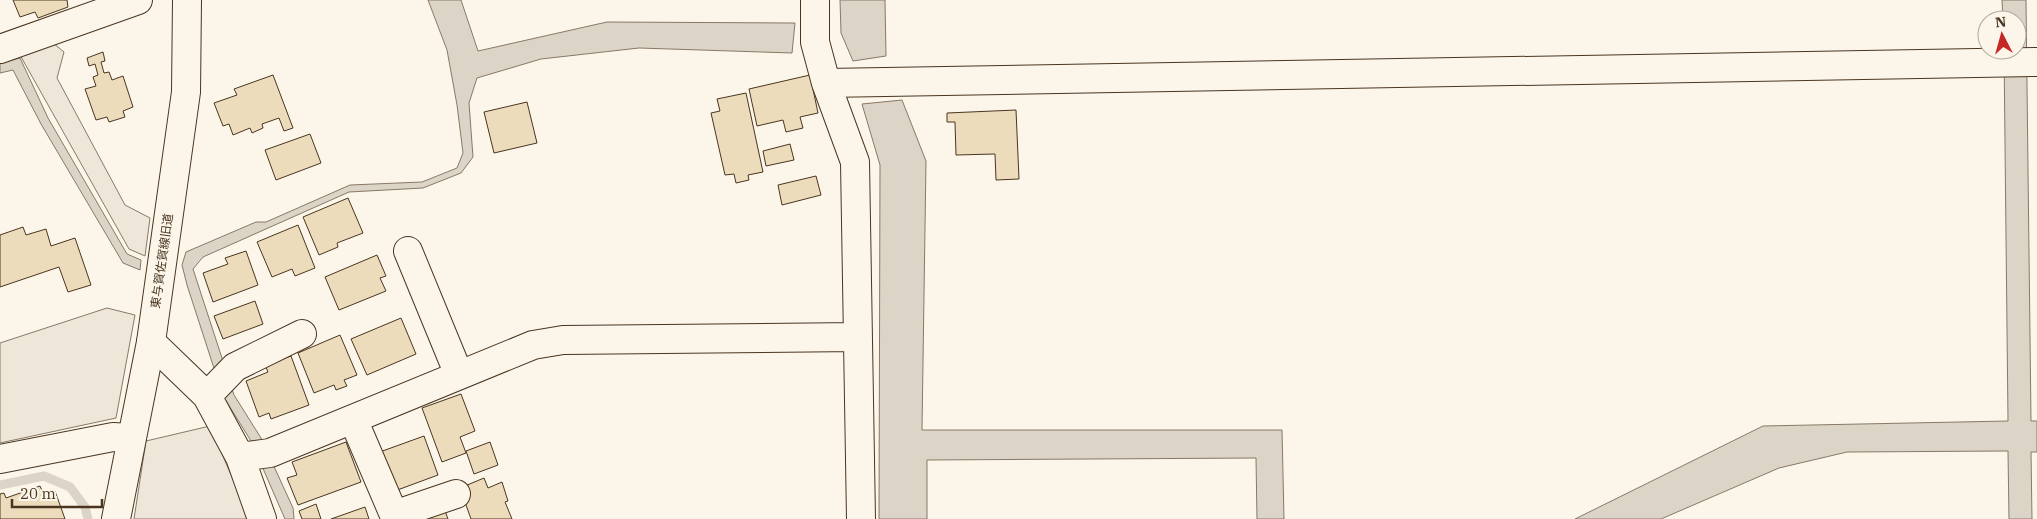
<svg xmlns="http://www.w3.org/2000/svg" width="2037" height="519" font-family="'IBM Plex Serif','Noto Sans JP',serif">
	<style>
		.green { fill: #ede6d9; stroke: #887966 }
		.water { fill: #dcd4c6; stroke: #887966 }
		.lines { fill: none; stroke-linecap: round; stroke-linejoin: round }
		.stream { stroke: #dcd4c6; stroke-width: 9 }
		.building { fill: #ecdcbc; stroke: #4a3520 }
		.minor-casing { stroke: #4a3520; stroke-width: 30 }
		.major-casing { stroke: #4a3520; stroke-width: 30 }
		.minor { stroke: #fbf6e9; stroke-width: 28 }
		.major { stroke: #fbf6e9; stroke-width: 28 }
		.labels { text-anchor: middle; stroke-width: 4; stroke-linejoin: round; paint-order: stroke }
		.street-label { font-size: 12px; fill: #4a3520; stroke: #fbf6e9 }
	</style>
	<rect width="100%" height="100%" fill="#fbf6e9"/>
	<path class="green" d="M53,43l11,9 -7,26 68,127 25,13 -5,38 -16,-7 -109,-194z
		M107,308l28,7 -19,103 -116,25v-100z
		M210,426l40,93h-116l12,-78z"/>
	<path class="water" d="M428,0h33l17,51 129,-29 188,1 -3,30 -153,-5 -98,11 -64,19 -8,25 4,54 -12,16 -38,15 -74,4 -146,65 -10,12 41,126 27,43 32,70 1,11h-9l-34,-78 -28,-45 -36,-111 -5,-20 4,-13 70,-30h10l84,-37 72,-3 35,-14 6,-15 -6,-48 -10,-55z
		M840,0h45l1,56 -33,5 -12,-28z
		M2002,0h24l5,421h6v31h-6l1,67h-23l-1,-68 -161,1 -68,16 -118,51h-86l188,-93 245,-5 -4,-371h13v-30h-14z
		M20,58l28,60 79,136 14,6 -1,10 -17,-7 -82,-139 -28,-54 -13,3v-10z
		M902,100l24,61 -4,269h360l2,89h-27l-1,-61 -329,2v59h-48l1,-354 -18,-61z"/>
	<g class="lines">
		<path class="stream" d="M0,485l44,-9 26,11 15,20 3,12"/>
	</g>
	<path class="building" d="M13,0h54l1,7 -30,11 -3,-6 -15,5z
		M103,52l2,9 -4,1 3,11 5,-1 3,8 11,-4 10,31 -10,4 2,6 -16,5 -2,-5 -11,3 -11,-31 11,-3 -3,-9 5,-2 -3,-11 -6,2 -2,-8z
		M273,75l20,53 -9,3 -5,-13 -17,6 1,4 -11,5 -2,-5 -17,7 -4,-11 -6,2 -9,-23 23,-8 -3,-6z
		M810,75l8,38 -18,4 3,11 -17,4 -3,-12 -26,6 -8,-37z
		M746,93l17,79 -15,3 1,5 -13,3 -2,-9 -9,1 -14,-62 9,-2 -3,-12z
		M527,102l10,41 -43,10 -10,-41z
		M1016,110l3,69 -23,1 -1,-26 -39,1 -1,-33h-8v-9z
		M310,134l11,29 -45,17 -11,-30z
		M790,144l4,16 -28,6 -3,-15z
		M816,176l5,19 -39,10 -4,-20z
		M348,198l15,35 -26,10 1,4 -19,8 -16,-38z
		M298,225l17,43 -20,8 -3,-7 -20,8 -15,-35z
		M23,227l3,8 20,-6 5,17 24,-8 16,47 -23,7 -9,-25 -59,20v-52z
		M246,251l12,34 -45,17 -10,-29 25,-9 -3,-6z
		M377,255l9,21 -6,2 6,13 -47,19 -14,-33z
		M255,301l8,23 -40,15 -9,-23z
		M401,318l15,36 -49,21 -16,-36z
		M340,335l17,40 -13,5 3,6 -11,4 -2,-5 -20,8 -16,-40z
		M291,356l18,49 -38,14 -2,-6 -10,4 -13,-36 22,-9 -3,-7z
		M461,394l14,37 -15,6 6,16 -24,9 -20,-54z
		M424,436l14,39 -46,17 -15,-39z
		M346,442l15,40 -63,23 -11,-27 10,-3 -5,-13z
		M490,442l8,23 -24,9 -8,-23z
		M484,478l4,10 14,-6 6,19 -3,1 7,17h-41l-11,-31z
		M40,486l4,9 11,-4 10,28h-65v-25l4,-1 2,5z
		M316,504l5,15h-19l-3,-8z
		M365,507l4,12h-38z
		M445,511l3,8h-23z"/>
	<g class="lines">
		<g class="minor-casing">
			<path id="minor" d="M815,0v42l11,41 29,79 6,357
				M0,49l138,-49
				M826,83l1211,-21
				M408,251l51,124
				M151,342l56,54 33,61 22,62
				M207,396l28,-29 67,-33
				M353,419l41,96 62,-21
				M240,457l30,-4 263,-108 30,-5 294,-3
				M0,459l113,-22 18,1"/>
		</g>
		<g class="major-casing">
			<path id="major" d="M116,519l35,-177 35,-250 1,-92"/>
		</g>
		<use href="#minor" class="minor"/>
		<use href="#major" class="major"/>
	</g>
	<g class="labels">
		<g class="street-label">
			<text transform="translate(162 261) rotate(-82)" y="4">東与賀佐賀線旧道</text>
		</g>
	</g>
	<g transform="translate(2002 35) rotate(354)"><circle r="24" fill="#fbf6e9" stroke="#b4a999"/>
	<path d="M0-4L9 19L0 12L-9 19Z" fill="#c62828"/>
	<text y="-8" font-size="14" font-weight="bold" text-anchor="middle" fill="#4a3520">N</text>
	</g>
	<path d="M12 499v8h90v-8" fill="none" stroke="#4a3520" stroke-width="2.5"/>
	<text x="20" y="499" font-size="15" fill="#4a3520" stroke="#fbf6e9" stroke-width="4" paint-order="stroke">20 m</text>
</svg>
